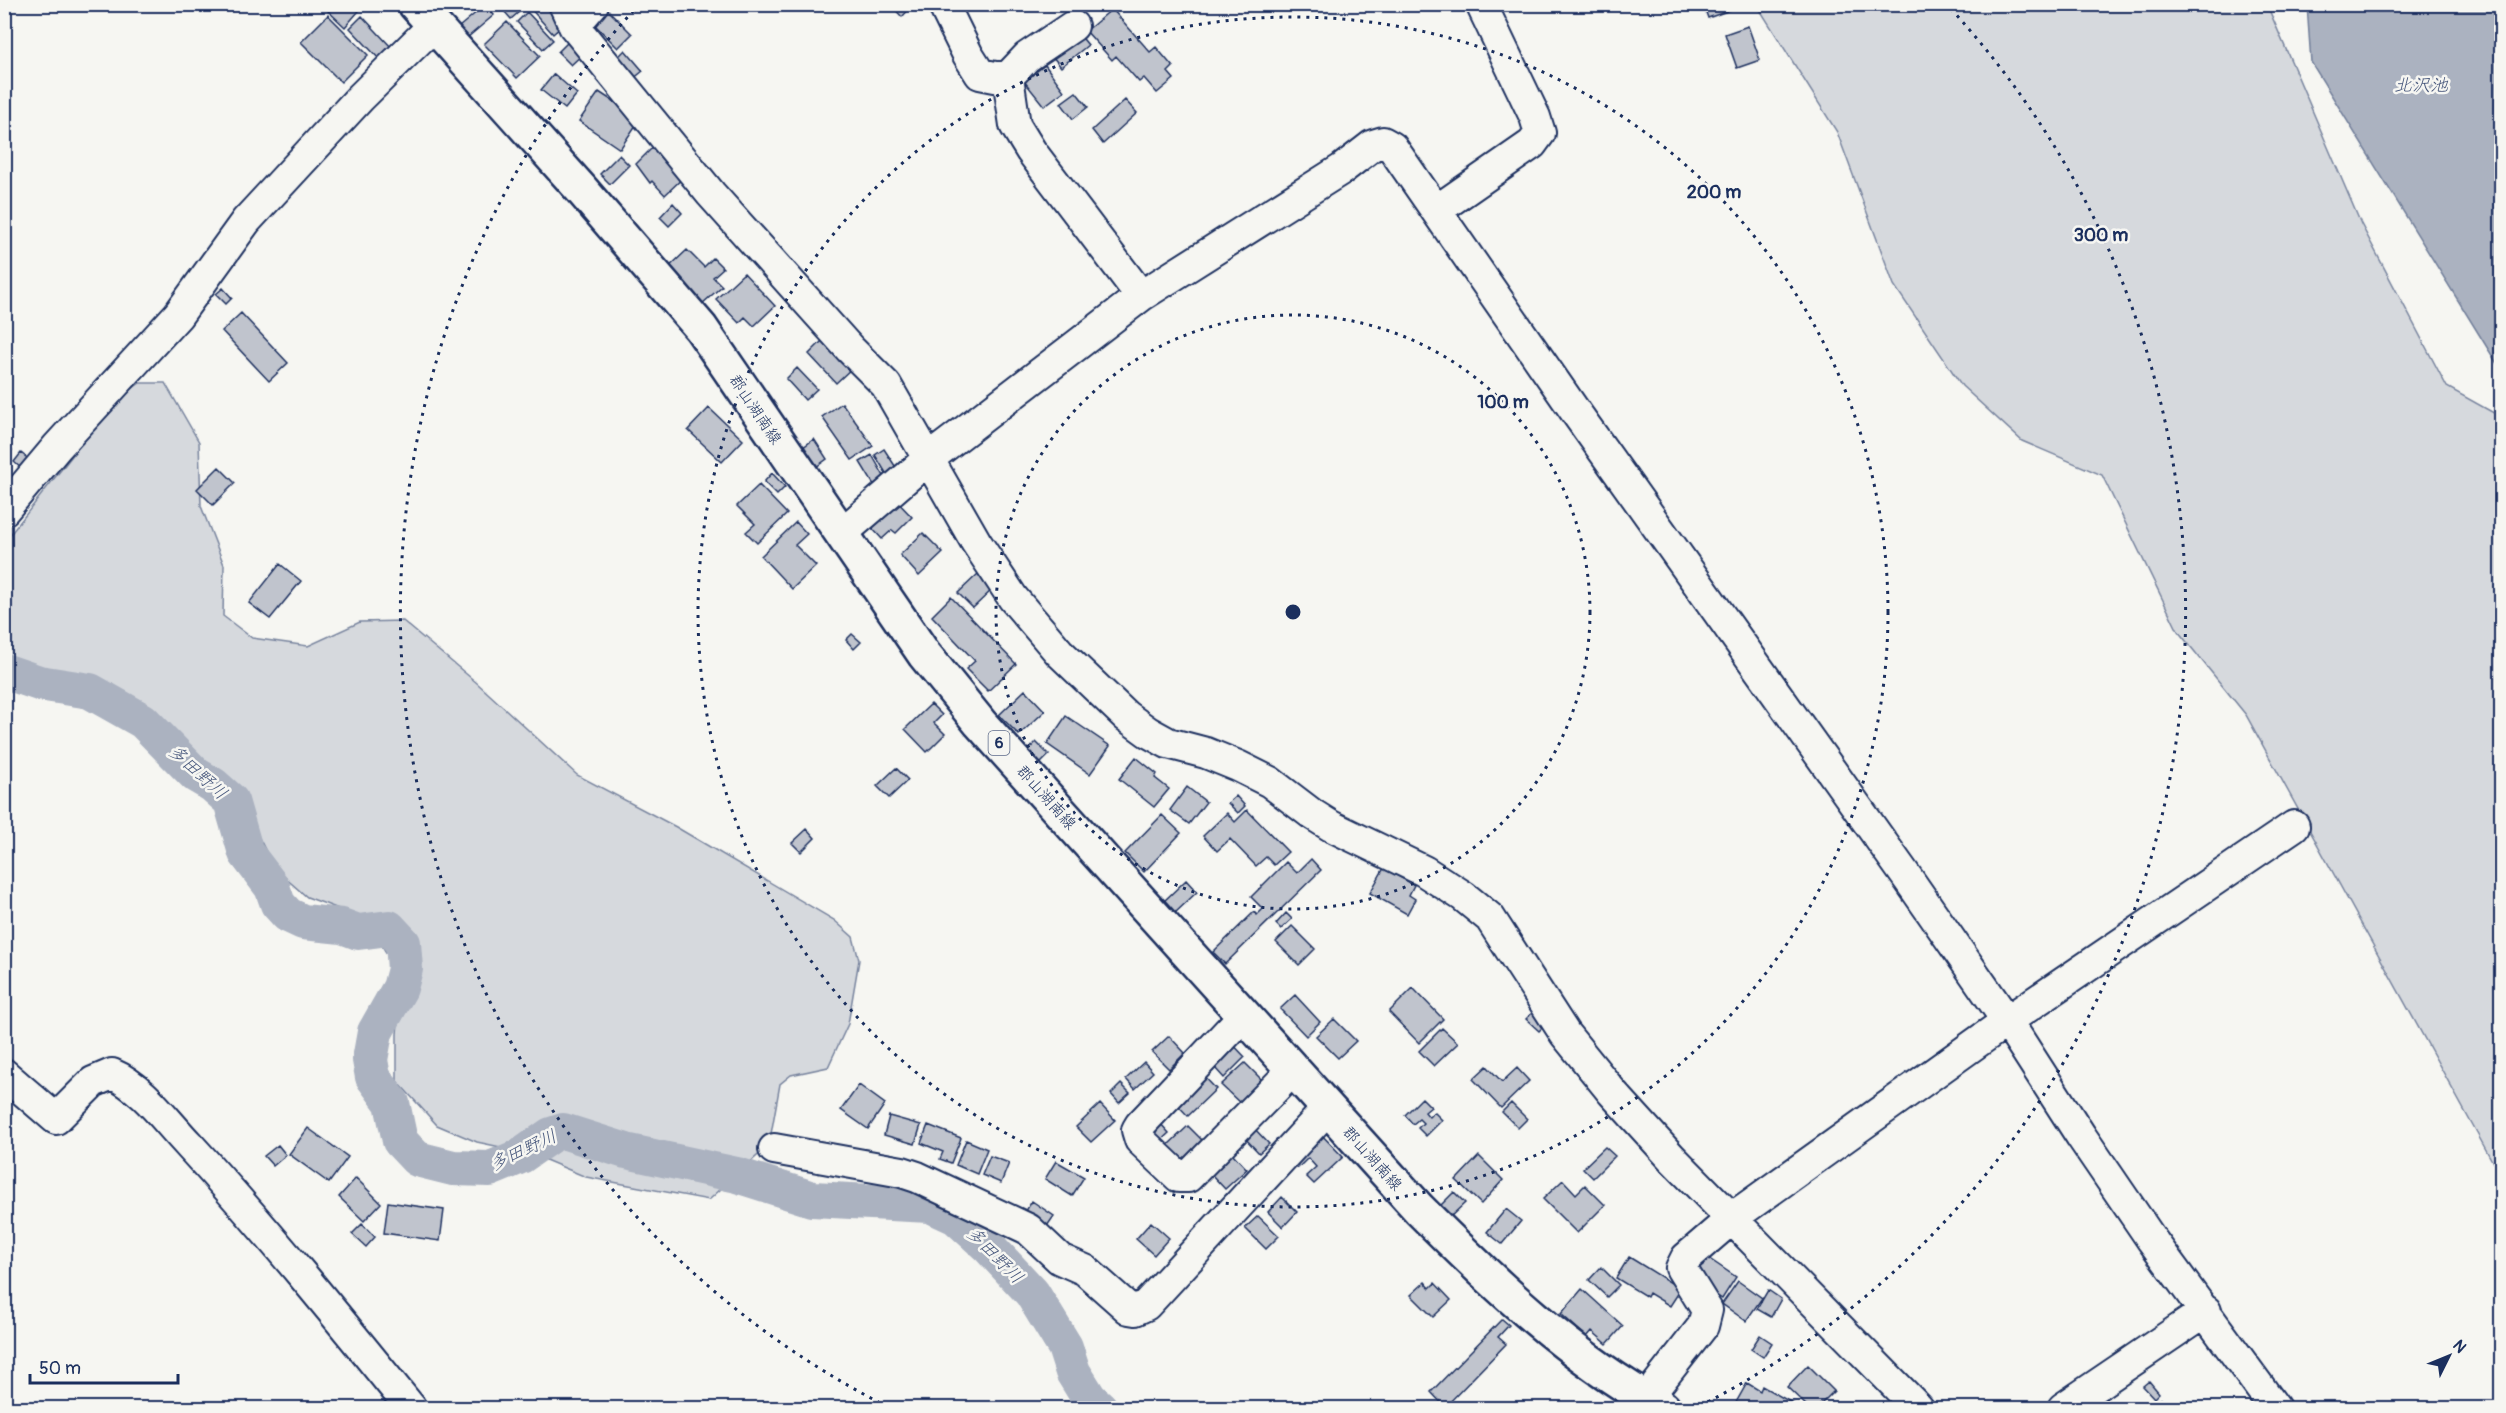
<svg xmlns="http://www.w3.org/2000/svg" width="2506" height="1413" font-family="Pangolin,'Klee One',sans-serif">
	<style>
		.green { fill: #d6d9dd; stroke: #78849e; stroke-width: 1.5 }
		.water { fill: #abb2c0; stroke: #717e99; stroke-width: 1.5 }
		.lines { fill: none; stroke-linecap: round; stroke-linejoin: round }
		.river { stroke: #abb2c0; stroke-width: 36 }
		.building { fill: #c0c4cd; stroke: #1b2f5e; stroke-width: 1.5 }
		.minor-casing { stroke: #1b2f5e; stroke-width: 34 }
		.major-casing { stroke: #1b2f5e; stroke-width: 38 }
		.minor { stroke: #f6f6f2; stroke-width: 30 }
		.major { stroke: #f6f6f2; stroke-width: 33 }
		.ring { fill: none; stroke: #1b2f5e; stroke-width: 3; stroke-dasharray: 3 6 }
		.labels { text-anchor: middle; stroke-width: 5; stroke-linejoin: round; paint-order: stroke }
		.shield { fill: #f6f6f2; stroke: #5d6b8a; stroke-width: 1.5 }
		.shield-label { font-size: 15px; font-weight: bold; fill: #1b2f5e }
		.street-label { font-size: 16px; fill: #1b2f5e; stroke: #f6f6f2 }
		.water-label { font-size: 18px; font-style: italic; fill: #46567b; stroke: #f6f6f2 }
		.centre { fill: #1b2f5e; stroke: #f6f6f2; stroke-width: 3 }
		.ring-label { font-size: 18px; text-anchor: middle; font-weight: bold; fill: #1b2f5e; stroke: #f6f6f2; stroke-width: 5; stroke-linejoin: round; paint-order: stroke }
	</style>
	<rect width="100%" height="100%" fill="#f6f6f2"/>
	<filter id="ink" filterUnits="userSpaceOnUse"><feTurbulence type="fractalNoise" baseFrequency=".0167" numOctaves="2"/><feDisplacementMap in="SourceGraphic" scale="12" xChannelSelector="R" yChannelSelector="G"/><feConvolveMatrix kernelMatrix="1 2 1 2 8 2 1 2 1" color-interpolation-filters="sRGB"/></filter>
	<g filter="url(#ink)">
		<path class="green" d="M1757,5h510l94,219 86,163 54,30v760l-255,-462 -68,-84 -76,-156 -80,-34 -60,-55 -68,-101 -57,-153z
			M140,383h25l34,59 2,64 23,59 -1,51 29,22 56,8 52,-24 43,-1 74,62 100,92 99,52 158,93 19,17 6,23 -11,64 -20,43 -37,8 -11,9 -11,61 -60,55 -123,-23 -57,-24 -52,-11 -40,-17 -40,-44v-47l5,-55 -36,-60 -59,-22 -32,-28 -19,-37 -77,-95 -174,-83v-113l70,-89 32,-45z"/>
		<path class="water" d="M2307,5h194v365l-190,-308z"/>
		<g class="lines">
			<path class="river" d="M4,671l35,12 51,8 53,30 53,54 17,10 18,16 15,52 26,34 6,17 10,11 15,7 39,4 16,6 31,-4 14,15 2,26 -5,19 -25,44 -5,28 3,17 19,26 8,38 17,18 36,9 37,1 31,-13 30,-21 12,-4 63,20 111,24 75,24 118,6 26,12 33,30 43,46 33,54 8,25 16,26 11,10"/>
		</g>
		<path class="building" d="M331,4h34l-20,23 -19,-18z
			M498,4h30l-17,15z
			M534,4h11l18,21 -10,9 -23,-26z
			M890,4h24l-12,13z
			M1703,4h25l2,6 -22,8z
			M485,5l9,10 -27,23 -8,-11z
			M605,7l27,27 -14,14 -27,-27z
			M1112,9l38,43 6,-5 17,20 -5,5 6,7 -17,14 -13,-15 -5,4 -23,-26 -4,4 -26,-29z
			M527,12l26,28 -10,9 -26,-27z
			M328,15l40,40 -27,27 -40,-40z
			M362,16l30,32 -12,12 -30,-32z
			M507,22l33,34 -23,22 -33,-34z
			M1748,26l12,34 -23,8 -12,-34z
			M1075,29l13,16 -27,22 -13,-16z
			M572,38l13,14 -14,13 -13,-13z
			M625,50l18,21 -10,8 -17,-20z
			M1045,65l19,26 -20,15 -20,-25z
			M554,74l23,20 -12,15 -24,-19z
			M599,92l41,27 -20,30 -41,-28z
			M1076,92l12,15 -15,12 -12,-16z
			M1125,100l12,13 -34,31 -11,-14z
			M658,142l30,31 -23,22 -13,-14 -2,2 -14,-19z
			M619,155l10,10 -19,19 -10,-10z
			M673,203l9,10 -13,13 -9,-9z
			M687,250l17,17 9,-9 10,10 -10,9 9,9 -20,18 -34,-36z
			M744,273l31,33 -21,20 -9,-9 -6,6 -23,-24z
			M223,288l9,10 -6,6 -10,-10z
			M241,313l47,50 -19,18 -47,-50z
			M825,338l28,29 -17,16 -27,-29z
			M797,368l20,21 -12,11 -19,-21z
			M842,403l31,43 -21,14 -30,-43z
			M709,408l34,32 -21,22 -34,-32z
			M814,439l13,20 -11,8 -14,-19z
			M4,443l8,7 -8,8z
			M884,449l15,23 -10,6 -14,-23z
			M21,453l10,8 -8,9 -9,-8z
			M872,455l13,23 -11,7 -14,-23z
			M219,467l16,16 -22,22 -16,-16z
			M772,473l13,14 -8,8 -13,-13z
			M759,485l28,29 -30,29 -11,-11 9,-8 -18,-18z
			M893,497l19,20 -16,16 -4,-3 -10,9 -10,-11 9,-9z
			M796,522l11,12 -12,11 21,21 -24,23 -31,-33z
			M923,533l20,20 -24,23 -19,-21z
			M280,564l21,17 -31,38 -21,-16z
			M979,573l15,15 -21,20 -15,-15z
			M951,597l65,67 -28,27 -22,-22 9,-8 -43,-45z
			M852,634l9,8 -7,7 -8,-9z
			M1025,690l20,21 -26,24 -20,-20z
			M931,704l11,11 -8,8 11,11 -18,18 -22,-23z
			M1066,716l44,30 -20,28 -43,-30z
			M1036,742l13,13 -12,12 -12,-13z
			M1136,757l21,17 -2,4 14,11 -15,18 -35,-28z
			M896,768l12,12 -19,18 -12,-12z
			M1187,787l19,15 -17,22 -19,-14z
			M1236,796l9,10 -7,7 -10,-10z
			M1247,810l41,42 -14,13 -8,-8 -10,9 -26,-27 -13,12 -14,-15 24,-23 8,9z
			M1162,815l19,18 -37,39 -19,-19z
			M807,829l8,9 -14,14 -9,-9z
			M1311,859l10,11 -96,94 -12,-12 41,-40 3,3 6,-6 -12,-12 35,-35 11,11z
			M1384,868l30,17 -5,10 6,4 -8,15 -37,-21z
			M1186,880l11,12 -23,22 -11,-12z
			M1286,913l6,6 -11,10 -5,-5z
			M1292,926l23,23 -16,16 -23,-23z
			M1413,988l30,31 -24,24 -30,-31z
			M1295,995l25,27 -14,14 -26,-27z
			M1537,1008l12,13 -10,10 -13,-12z
			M1334,1019l22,22 -18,17 -22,-22z
			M1442,1028l16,15 -24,23 -15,-15z
			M1169,1036l16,17 -16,16 -17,-17z
			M1227,1038l18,19 -21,21 -18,-20z
			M1144,1062l9,10 -18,17 -9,-10z
			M1245,1063l19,19 -23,22 -20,-19z
			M1487,1066l15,16 15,-14 12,13 -28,27 -28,-29z
			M1199,1071l17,18 -28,27 -17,-18z
			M1121,1084l9,9 -11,10 -8,-9z
			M859,1085l26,19 -17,25 -27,-19z
			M1422,1098l9,9 -6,5 4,5 5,-5 8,8 -16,16 -8,-8 5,-5 -4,-4 -6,5 -8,-9z
			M1511,1103l16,16 -9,9 -16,-16z
			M1100,1104l15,16 -24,22 -15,-15z
			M889,1116l32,9 -6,19 -31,-9z
			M1160,1123l9,10 -13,12 -9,-9z
			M928,1125l33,13 -10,25 -11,-4 3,-7 -22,-9z
			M1188,1126l15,15 -20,19 -15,-15z
			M1253,1127l16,17 -10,9 -16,-17z
			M308,1128l40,29 -19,26 -40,-29z
			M1317,1130l26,27 -29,27 -8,-8 10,-9 -8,-9 -10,10 -10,-10z
			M966,1140l21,9 -10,25 -21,-9z
			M278,1145l8,10 -13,11 -9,-10z
			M1605,1147l10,9 -22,22 -10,-10z
			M1231,1152l16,17 -22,20 -15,-16z
			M990,1156l19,7 -8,20 -19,-8z
			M1479,1156l24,24 -22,24 -25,-24z
			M1056,1161l28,16 -12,19 -27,-17z
			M356,1178l25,25 -17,18 -25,-24z
			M1563,1180l13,14 9,-9 20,20 -28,28 -34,-34z
			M1454,1192l11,11 -16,15 -10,-11z
			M1282,1197l15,15 -14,15 -15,-15z
			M1032,1201l22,15 -9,13 -21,-15z
			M388,1202l56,8 -4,31 -56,-8z
			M1506,1209l15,12 -19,23 -15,-12z
			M1258,1216l21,20 -13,13 -21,-21z
			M1151,1222l18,16 -15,17 -18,-16z
			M362,1224l13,13 -9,10 -14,-13z
			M1705,1256l31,21 -14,22 -32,-22z
			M1629,1257l52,32 -11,17 -21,-13 -2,4 -31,-19z
			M1601,1267l18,18 -12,12 -18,-17z
			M1738,1281l24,17 -16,23 -24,-17z
			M1425,1282l5,6 5,-5 16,17 -18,17 -22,-22z
			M1582,1289l41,37 -16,18 -15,-13 -5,6 -26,-23z
			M1768,1290l13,9 -10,18 -14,-8z
			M1502,1319l7,6 -11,12 8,7 -61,63 -14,-15z
			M1760,1335l12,8 -9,14 -12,-8z
			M1808,1365l26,26 -17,17h-8l-22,-21z
			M2149,1381l10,12 -5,5 -11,-12z
			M1747,1383l13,8 2,-5 39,22h-61l-6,-2z
			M2105,1398l8,10h-24z
			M2161,1399l7,9h-10l-3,-5z"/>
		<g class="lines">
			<g class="minor-casing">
				<path id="minor" d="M564,4l10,22 137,168 139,155 36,36 90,157 37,56 46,54 67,64 22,16 20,11 38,10 32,13 32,16 42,32 19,12 93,45 39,25 27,22 75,116 47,58 59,65 247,251
					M943,4l25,51 12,19 15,3h13
					M574,26l19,-22
					M1073,26l-46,31 -19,20 7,48 16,26 110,145
					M1437,210l95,-66 8,-11 -5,-16 -54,-113
					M4,510l53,-63 121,-132 68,-94 114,-123 74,-73
					M841,534l86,-74 214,-164 201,-127 31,-24 10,-3 9,5 185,267 332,466 98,141 74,115 71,104 123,168
					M1244,1015l-104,110 -3,5 3,10 39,37h9l105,-107
					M4,1074l52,45 37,-37 19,-8c31,13 54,47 77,71 78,85 150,174 222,263
					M774,1149l128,23 15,5 111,52 32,30 25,11 44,39 6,1 11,-5 182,-197
					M1646,1399l57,-73 4,-16 -26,-42 5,-10 50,-43 271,-194 287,-195
					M2063,1408l143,-97"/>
			</g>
			<g class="major-casing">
				<path id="major" d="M415,4l166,185 120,139 223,326 56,69 439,486c75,75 151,148 244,199"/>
			</g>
			<use href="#minor" class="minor"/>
			<use href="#major" class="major"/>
		</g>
	</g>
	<g class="ring">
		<circle cx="1293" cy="612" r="297"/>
		<circle cx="1293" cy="612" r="595"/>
		<path d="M888 1407A892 892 0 0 1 635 9M1951 9A892 892 0 0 1 1698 1407"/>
	</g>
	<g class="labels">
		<rect class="shield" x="988.5" y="731" width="21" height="24" rx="4.5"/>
		<g class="shield-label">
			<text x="999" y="748">6</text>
		</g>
		<g class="street-label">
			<text transform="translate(756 409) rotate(56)" y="6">郡山湖南線</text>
			<text transform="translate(1047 797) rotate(48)" y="6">郡山湖南線</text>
			<text transform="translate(1373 1158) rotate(48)" y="6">郡山湖南線</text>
		</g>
		<g class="water-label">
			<text x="2421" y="91">北沢池</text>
			<text transform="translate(198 772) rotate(42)" y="6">多田野川</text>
			<text transform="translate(523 1150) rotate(-25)" y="6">多田野川</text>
			<text transform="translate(995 1255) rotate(45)" y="6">多田野川</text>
		</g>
	</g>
	<circle cx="1293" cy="612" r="9" class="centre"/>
	<g class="ring-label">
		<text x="1714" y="198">200 m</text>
		<text x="2101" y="241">300 m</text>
		<text x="1503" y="408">100 m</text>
	</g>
	<rect width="2506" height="1413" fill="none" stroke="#f6f6f2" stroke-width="24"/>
	<rect x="12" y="12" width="2482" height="1389" fill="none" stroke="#1b2f5e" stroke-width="2" filter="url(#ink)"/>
	<g transform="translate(2449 1356) rotate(47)" stroke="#f6f6f2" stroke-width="4.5" paint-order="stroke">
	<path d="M0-4.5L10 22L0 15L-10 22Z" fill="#1b2f5e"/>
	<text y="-9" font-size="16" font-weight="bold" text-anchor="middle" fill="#1b2f5e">N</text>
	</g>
	<path d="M30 1374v9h148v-9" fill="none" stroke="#1b2f5e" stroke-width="3"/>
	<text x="39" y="1374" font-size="18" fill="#1b2f5e" stroke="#f6f6f2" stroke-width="4.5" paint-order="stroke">50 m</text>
</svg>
